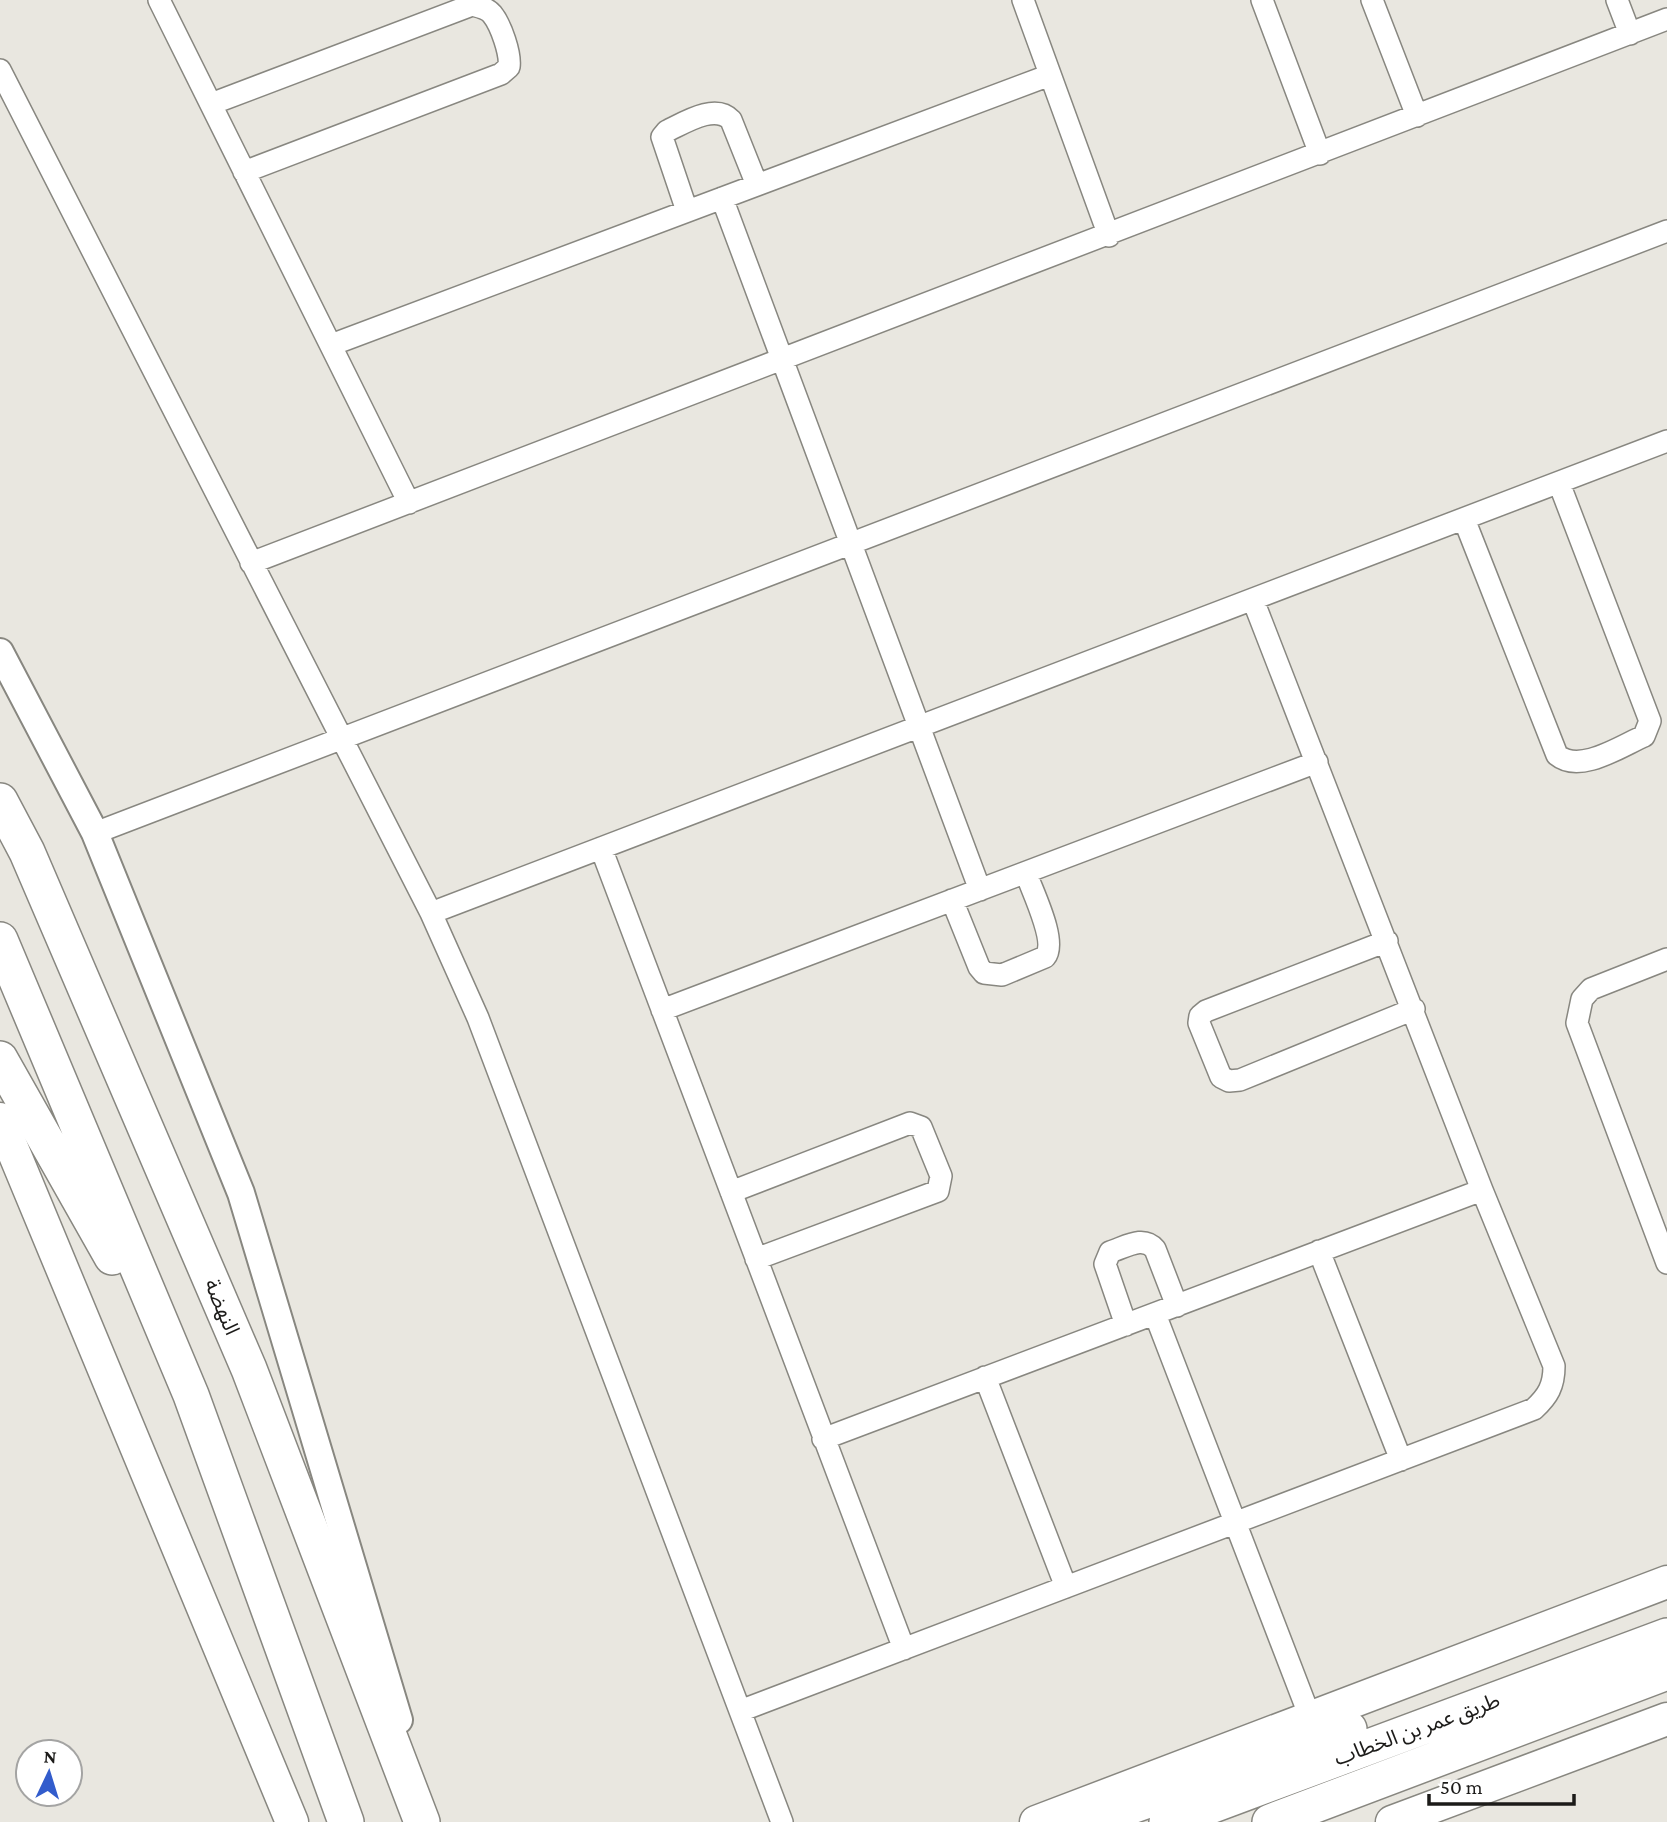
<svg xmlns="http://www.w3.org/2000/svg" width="1667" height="1822" font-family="'Crimson Pro','Noto Sans Arabic',serif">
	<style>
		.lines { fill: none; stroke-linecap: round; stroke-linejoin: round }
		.minor-casing { stroke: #888780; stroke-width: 24 }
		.tertiary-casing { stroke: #888780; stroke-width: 30 }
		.secondary-casing { stroke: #888780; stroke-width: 35 }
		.primary-casing { stroke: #888780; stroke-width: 38 }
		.minor { stroke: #fff; stroke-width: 21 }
		.tertiary { stroke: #fff; stroke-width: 26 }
		.secondary { stroke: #fff; stroke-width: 32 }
		.primary { stroke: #fff; stroke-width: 35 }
		.labels { text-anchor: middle; stroke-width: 5; stroke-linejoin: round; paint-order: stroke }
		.street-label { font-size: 21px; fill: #1c1b19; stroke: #fff }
	</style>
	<rect width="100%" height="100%" fill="#e9e7e0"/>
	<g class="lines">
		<g class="minor-casing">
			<path id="minor" d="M159,0l250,503
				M1023,0l86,236
				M1262,0l58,154
				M1372,0l45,116
				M1617,0l13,34
				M0,70l431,843 47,105 304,804
				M211,104l261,-99c8,2 15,3 20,9 9,11 19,40 17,53l-8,7 -257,98
				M722,198l258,692
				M687,211l-25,-74 5,-6c17,-8 48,-28 64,-11l26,65
				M331,345l719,-270
				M1464,519l93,236c23,19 64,-9 87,-19l6,-15 -91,-238
				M251,563l1416,-544
				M95,833l1572,-602
				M601,848l303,801
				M952,900l27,67 5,6 18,2 43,-18c13,-15 -13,-66 -19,-84
				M431,913l1236,-472
				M1387,941l-181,70 -6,5 -1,7 22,54 8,4 11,-1 174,-71
				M1667,959l-76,30 -9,10 -5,24 90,240
				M662,1010l655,-248
				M731,1192l179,-69 11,4 20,49 -3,15 -182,68
				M1319,1251l82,209
				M1155,1314l155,403
				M1126,1325l-21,-61 5,-12c16,-5 33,-17 45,-3l22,57
				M985,1377l81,210
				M823,1439l659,-249
				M740,1711l794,-302c14,-13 20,-23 20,-43l-72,-176 -229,-590"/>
		</g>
		<g class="tertiary-casing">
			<path id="tertiary" d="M0,652l95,181 146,360 158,527"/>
		</g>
		<g class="secondary-casing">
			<path id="secondary" d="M0,1119l292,703
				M1036,1822l631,-240
				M1392,1822l275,-103"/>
		</g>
		<g class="primary-casing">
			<path id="primary" d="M0,801l27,51 222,517 173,453
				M0,940l191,455 155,427
				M0,1059l112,198
				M1086,1822l263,-93
				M1167,1822l500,-186
				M1270,1822l397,-150"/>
		</g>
		<use href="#minor" class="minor"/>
		<use href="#tertiary" class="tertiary"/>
		<use href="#secondary" class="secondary"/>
		<use href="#primary" class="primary"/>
	</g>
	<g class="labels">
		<g class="street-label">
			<text transform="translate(222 1307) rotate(67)" y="7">النهضة</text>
			<text transform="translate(1417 1729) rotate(-20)" y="7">طريق عمر بن الخطاب</text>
		</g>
	</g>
	<g transform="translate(49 1773) rotate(4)"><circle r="33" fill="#ffffff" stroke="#a4a4a3" stroke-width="2"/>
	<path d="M0-5L12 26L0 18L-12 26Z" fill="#325ccc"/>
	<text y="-10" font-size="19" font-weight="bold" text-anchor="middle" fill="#1c1b19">N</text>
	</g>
	<path d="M1429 1794v10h145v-10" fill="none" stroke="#1c1b19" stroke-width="3.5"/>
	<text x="1440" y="1794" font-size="21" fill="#1c1b19" stroke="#ffffff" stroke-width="5" paint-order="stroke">50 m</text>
</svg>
